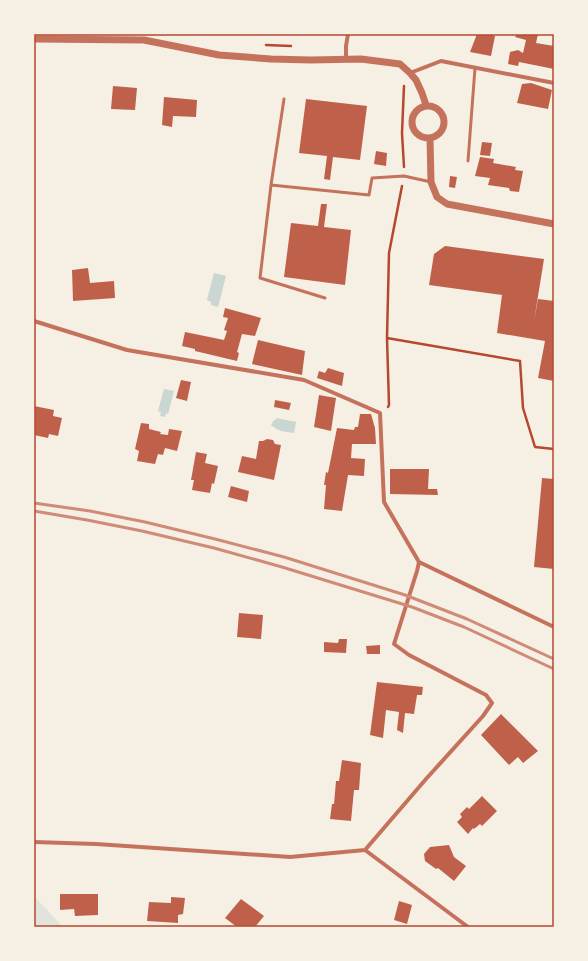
<svg xmlns="http://www.w3.org/2000/svg" width="588" height="961" font-family="'PT Serif',serif">
	<style>
		.green { fill: #e2e4dc }
		.water { fill: #c9d6d2 }
		.building { fill: #bf614a }
		.lines { fill: none; stroke-linecap: round; stroke-linejoin: round }
		.path { stroke: #b5482f; stroke-width: 2.5 }
		.service { stroke: #c5725c; stroke-width: 3 }
		.minor { stroke: #c5725c; stroke-width: 4 }
		.tertiary { stroke: #c5725c; stroke-width: 7 }
		.rail { stroke: #cf8b77; stroke-width: 3 }
		.neatline { fill: none; stroke: #b5482f; stroke-width: 1.5 }
	</style>
	<rect width="100%" height="100%" fill="#f6efe4"/>
	<path class="green" d="M34,896l29,31h-29z"/>
	<path class="water" d="M214,273l12,3 -8,31 -7,-2v-3l-4,-2z
		M164,389l10,2 -6,23 -2,-1 -1,4 -5,-1 1,-4 -3,-1z
		M276,418l20,4 -2,11c-9,-1 -16,-2 -23,-8l3,-5h2z"/>
	<path class="building" d="M477,34h12l6,2 -4,20 -21,-4z
		M517,34h21l-2,9 18,3v23l-35,-7 -1,4 -10,-2 2,-12 8,-2 5,3 3,-13 -11,-3z
		M531,83l21,7 -4,19 -31,-6 5,-19z
		M113,86l24,2 -2,22 -24,-1z
		M164,97l33,3 -1,17 -23,-1 -1,11 -10,-2z
		M306,99l61,7 -7,54 -27,-3 -3,23 -6,-1 3,-23 -28,-3z
		M482,142l10,1 -2,13 -10,-1z
		M376,151l11,2 -1,13 -12,-2z
		M480,157l14,2 -1,4 23,4 -1,3 8,1 -4,21 -9,-1 -1,-3 -21,-3 2,-7 -15,-2z
		M450,176l7,1 -2,11 -6,-1z
		M321,204h6l-3,23 27,3 -6,55 -61,-8 7,-54 27,3z
		M445,246l99,13 -10,62 4,-22 16,2v80l-16,-3 7,-37 -48,-8 5,-38 -73,-10 5,-31z
		M88,268l2,15 24,-2 1,17 -42,3 -1,-31z
		M225,308l36,10 -6,18 -13,-2 -5,18 2,1 -2,8 -42,-10v-2l-13,-3 3,-14 39,8 3,-9 -3,-1 4,-12 -5,-1z
		M258,340l47,11 -3,24 -50,-11z
		M328,368l16,5 -2,13 -25,-8 2,-7 6,2z
		M181,380l10,2 -4,19 -11,-3z
		M319,395l17,3 -5,33 -17,-4z
		M275,400l16,3 -2,7 -15,-3z
		M34,406l20,4 -1,6 9,2 -4,18 -9,-2 -1,4 -14,-3z
		M360,414h11l4,14 1,16h-24l-1,14 14,1 -1,17 -16,-1 -6,36 -18,-2 2,-24h-2l2,-13 2,1 9,-45 17,2 1,-3h3z
		M141,423l8,1v5l12,3 -1,2 8,1 1,-6 13,2 -5,20 -12,-3 -2,7 -5,-1 -3,10 -18,-3 2,-10 -4,-2z
		M267,439l6,1 2,4 6,1 -7,35 -36,-8 4,-16 14,3 3,-18h4z
		M196,452l11,2 -2,9 13,3 -4,18 -2,-1 -2,10 -18,-3 2,-10h-3z
		M390,469h39l-1,20h9l1,6 -48,-1z
		M542,478l12,1v90l-20,-2z
		M231,486l18,5 -2,11 -19,-5z
		M239,613l24,2 -2,24 -24,-2z
		M339,639h8l-1,14 -22,-1v-10l14,1z
		M380,645v9h-13l-1,-8z
		M377,682l46,5 -1,8h-5l-3,19 -9,-1 -2,20 -6,-3 2,-18 -13,-2 -3,28 -13,-3z
		M501,714l37,37 -15,12 -5,-6 -9,8 -28,-30z
		M342,760l19,3 -2,27h-5l-3,31 -21,-2 2,-15h2l2,-23h3z
		M482,796l15,15 -15,15 -2,-2 -6,5 -1,-1 -5,6 -11,-12 5,-5 -2,-3 7,-7 2,2z
		M449,845l5,12 12,9 -12,15 -16,-13 -2,1 -11,-8 -1,-7 6,-7z
		M60,894h38v21l-23,1 -1,-7 -14,1z
		M171,897l14,1 -2,16 -5,1v8l-31,-2 2,-19 22,1z
		M241,899l23,17 -9,11h-18l-12,-9z
		M399,901l13,4 -5,19 -13,-4z"/>
	<g class="lines">
		<path class="path" d="M266,45l25,1
			M404,167l-2,-34 2,-47
			M387,338l133,23 3,47 12,39 19,2
			M388,407l1,-2 -2,-67 2,-85 13,-67"/>
		<path class="service" d="M284,99l-13,86 98,10 3,-17 32,-2 27,6
			M468,161l7,-93
			M271,185l-11,93 65,20"/>
		<path class="minor" d="M346,58v-12l2,-12
			M410,73l31,-12 113,22
			M34,321l93,29 177,30 76,33 4,89 35,60 -2,9 -23,73 15,11 77,40 6,8 -9,13 -57,63 -61,71
			M419,562l135,65
			M34,842l62,2 194,13 75,-7
			M365,850l103,77"/>
		<path class="tertiary" d="M34,39l110,1 75,15 52,4 40,1 50,-1 39,5 10,9 6,7 6,13 4,12
			M412 122a16 16 0 1 1 32 0a16 16 0 1 1-32 0Z
			M430,138l1,44 6,15 10,7 107,20"/>
		<path class="rail" d="M34,503l56,8 55,11 70,17 69,18 121,38 62,24 87,40
			M34,511l53,9 55,11 72,17 68,19 130,40 52,20 90,42"/>
	</g>
	<rect width="588" height="961" fill="none" stroke="#f6efe4" stroke-width="70"/>
	<rect x="35" y="35" width="518" height="891" class="neatline"/>
</svg>
